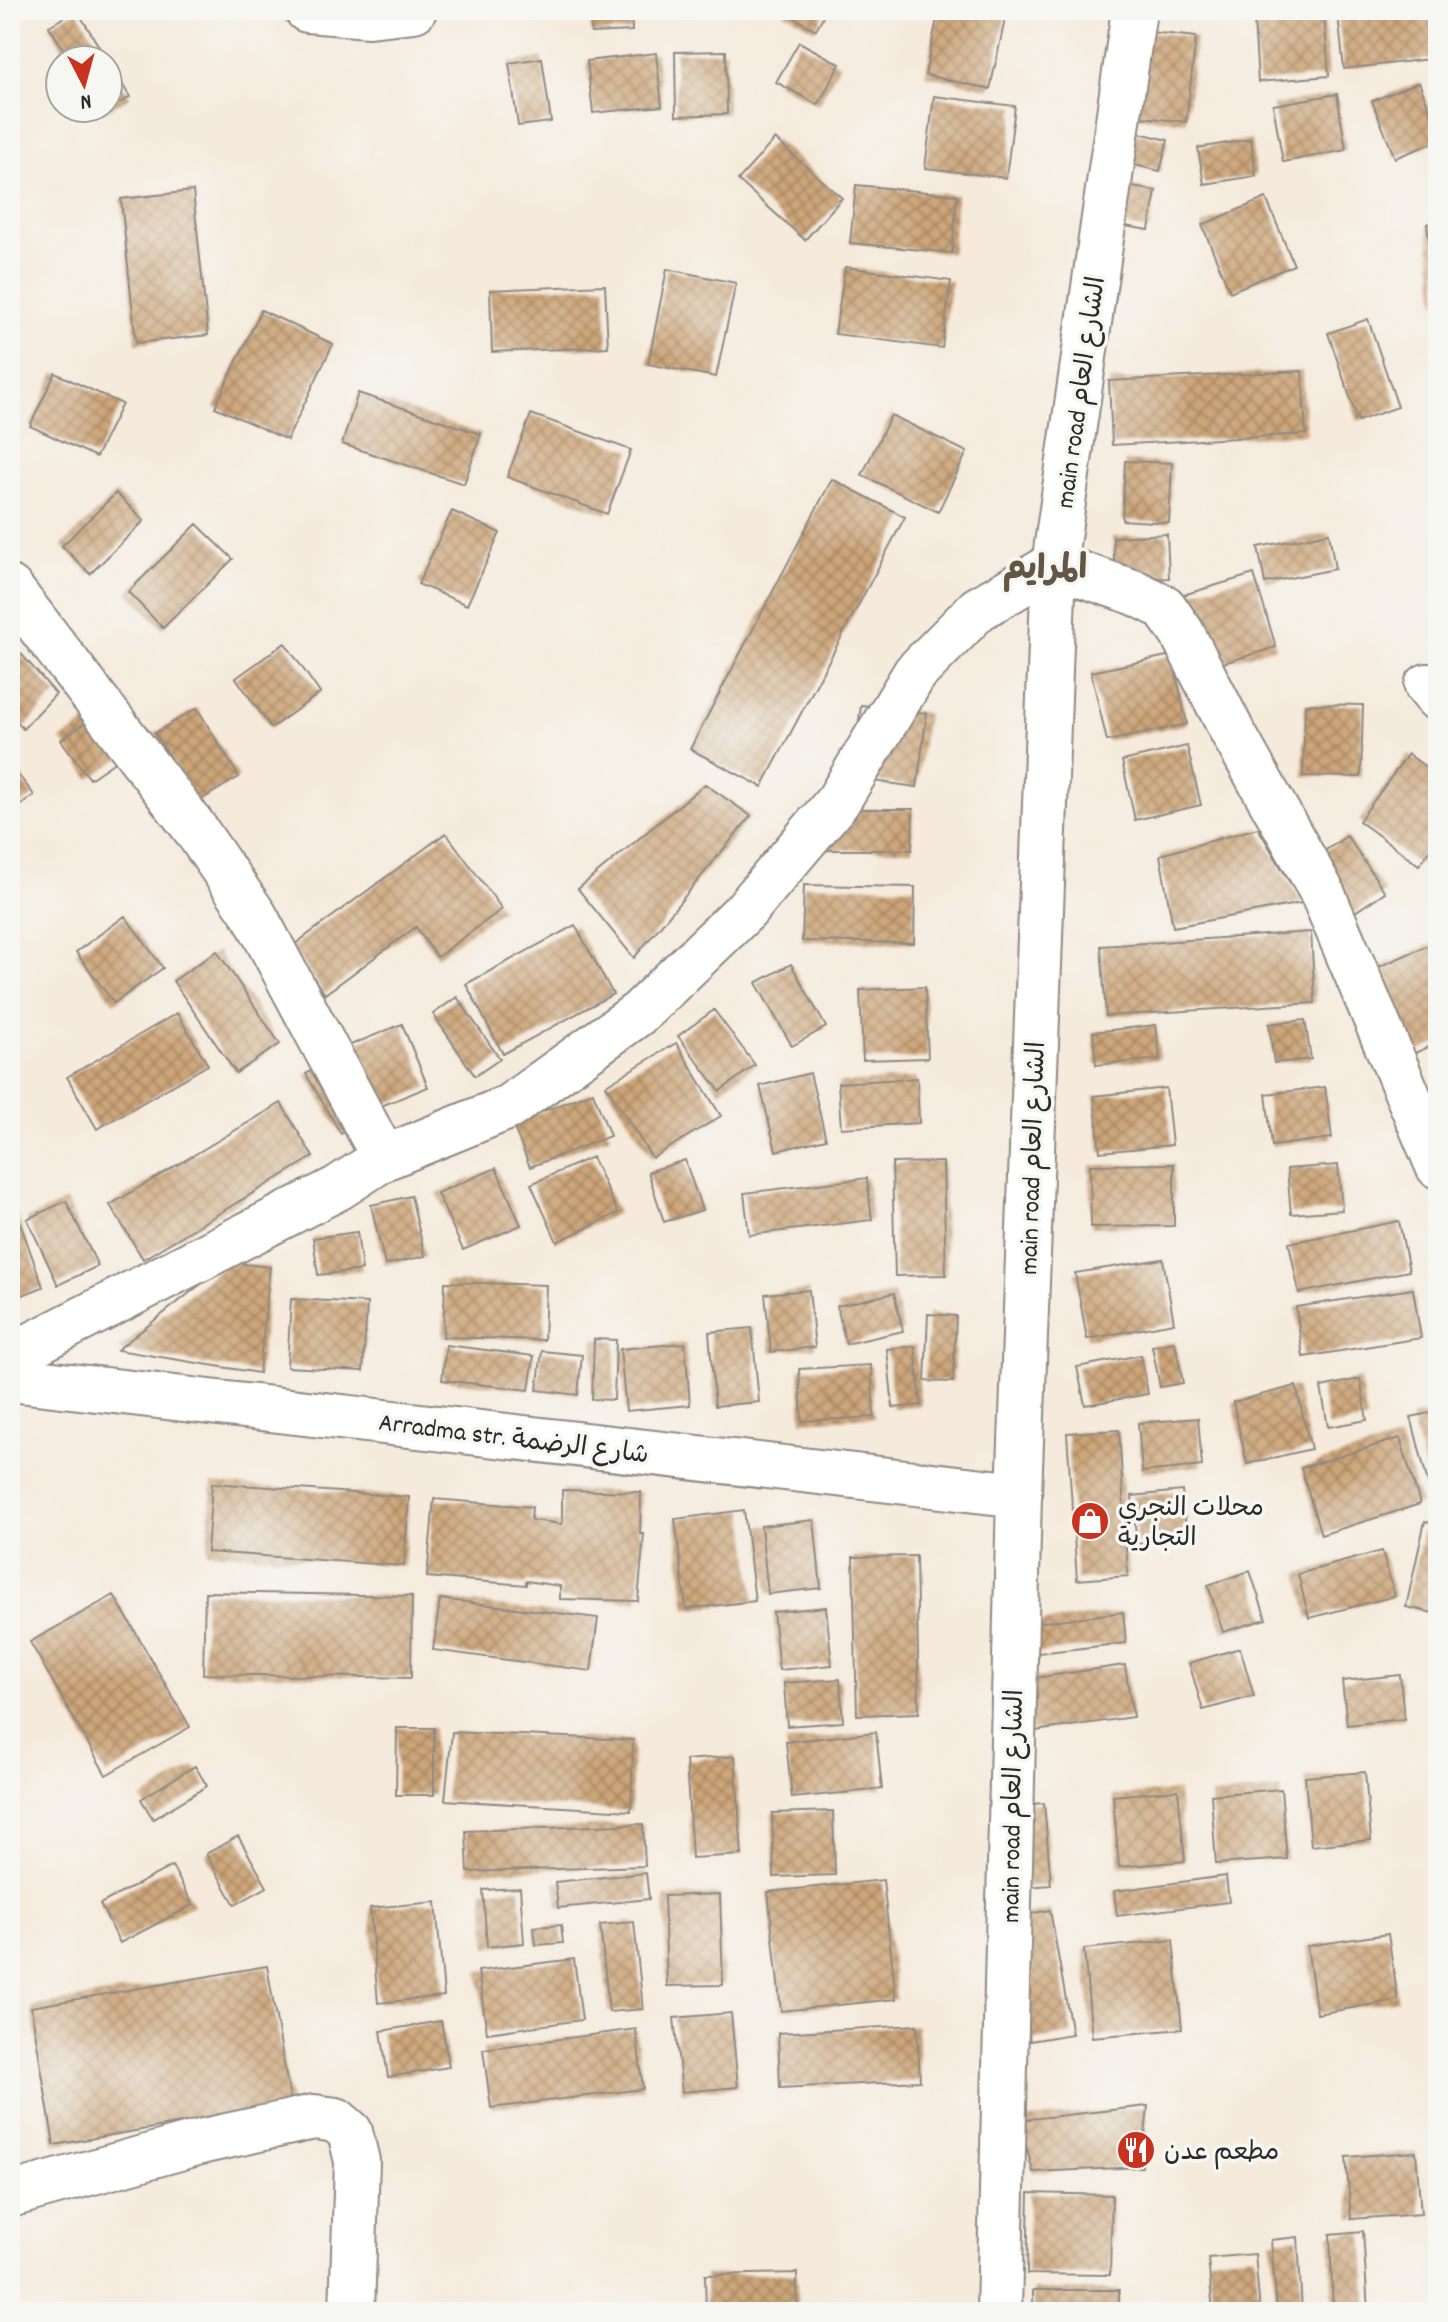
<svg xmlns="http://www.w3.org/2000/svg" width="1448" height="2322" font-family="Dekko,'Playpen Sans Arabic',sans-serif">
	<style>
		.building { fill: url(#building-cross-hatch) }
		.lines { fill: none; stroke-linecap: round; stroke-linejoin: round }
		.street-casing { stroke: #908a83; stroke-width: 48 }
		.secondary-casing { stroke: #908a83; stroke-width: 48 }
		.primary-casing { stroke: #908a83; stroke-width: 48 }
		.street { stroke: #fff; stroke-width: 44 }
		.secondary { stroke: #fff; stroke-width: 44 }
		.primary { stroke: #fff; stroke-width: 44 }
		.labels { text-anchor: middle; stroke-width: 7; stroke-linejoin: round; paint-order: stroke }
		.street-label { font-size: 26px; fill: #2b2b2b; stroke: #f6f6f2 }
		.poi-label { font-size: 26px; fill: #2b2b2b; stroke: #f6f6f2; text-anchor: start }
		.district-label { font-size: 34px; font-weight: bold; fill: #645646; stroke: #f6f6f2 }
	</style>
	<defs>
		<pattern id="building-cross-hatch" width="8" height="8" patternUnits="userSpaceOnUse" patternTransform="scale(2)"><rect width="8" height="8" fill="#cda579"/><path d="M0 0l8 8M0 8l8-8" fill="none" stroke="#a78763"/></pattern>
	</defs>
	<rect width="100%" height="100%" fill="#f6f6f2"/>
	<filter id="ink" filterUnits="userSpaceOnUse"><feTurbulence type="fractalNoise" baseFrequency=".0125" numOctaves="2"/><feDisplacementMap in="SourceGraphic" scale="16" xChannelSelector="R" yChannelSelector="G"/><feConvolveMatrix kernelMatrix="1 2 1 2 8 2 1 2 1" color-interpolation-filters="sRGB"/></filter>
	<filter id="wash" filterUnits="userSpaceOnUse"><feTurbulence type="fractalNoise" baseFrequency=".006" numOctaves="4" result="noise"/><feDisplacementMap in="SourceGraphic" scale="32" xChannelSelector="R" yChannelSelector="G"/><feGaussianBlur stdDeviation="1.8" result="paint"/><feColorMatrix in="noise" values="0 0 0 0 0 0 0 0 0 0 0 0 0 0 0 0 0 1.4 0 .05"/><feComposite in="paint" operator="in"/></filter>
	<g filter="url(#wash)">
		<rect width="100%" height="100%" fill="#f5eadb"/>
		<g id="blocks">
			<path class="building" d="M77,10l30,50h-37l-21,-34z
				M590,10h41l1,21 -41,2z
				M784,10h42l-10,20 -33,-18z
				M939,10h68l-17,79 -65,-14z
				M1381,10h55l2,48 -94,11 -6,-54z
				M1324,14l5,62 -71,6 -4,-62z
				M1113,28l83,9 -10,85 -81,-9z
				M799,42l41,22 -22,41 -42,-23z
				M726,51l1,63 -51,2 -1,-64z
				M656,53l6,53 -69,7 -6,-52z
				M542,58l9,64 -33,4 -9,-63z
				M108,61l22,36 -28,16 -3,-5h9z
				M1419,82l19,49v10l-43,17 -23,-57z
				M1337,94l9,56 -63,12 -10,-57z
				M934,96l81,10 -9,72 -81,-10z
				M1107,125l61,15 -8,31 -60,-14z
				M775,139l67,59 -37,42 -67,-60z
				M1251,139l5,37 -52,8 -6,-36z
				M1098,181l58,10 -7,39 -59,-10z
				M856,185l101,10 -5,58 -102,-10z
				M193,191l15,144 -72,8 -15,-144z
				M1266,198l28,67 -64,27 -28,-67z
				M1438,222v80l-2,1 -9,-79z
				M845,267l106,14 -9,67 -107,-14z
				M667,269l69,14 -20,94 -68,-13z
				M605,285l3,62 -116,5 -2,-62z
				M261,310l72,34 -46,96 -72,-33z
				M1368,319l30,88 -40,14 -30,-88z
				M1302,371l4,63 -194,11 -3,-64z
				M55,373l67,31 -26,53 -66,-31z
				M358,393l123,41 -17,50 -122,-40z
				M531,414l100,36 -24,64 -100,-37z
				M891,415l76,37 -29,60 -76,-37z
				M1125,461l47,2 -3,60 -47,-3z
				M832,479l73,38 -143,270 -72,-38z
				M116,493l28,28 -54,53 -28,-28z
				M452,511l48,22 -33,72 -49,-21z
				M197,524l36,35 -70,69 -35,-36z
				M1329,533l6,36 -70,14 -7,-36z
				M1167,534l2,44 -54,3 -2,-44z
				M1254,574l22,73 -82,25 -21,-74z
				M10,641l46,53 -33,35 -13,-16z
				M285,643l35,50 -49,35 -35,-50z
				M1172,655l15,69 -80,17 -16,-69z
				M1305,704l58,1 -2,72 -58,-1z
				M861,705l66,8 -10,74 -66,-9z
				M197,708l42,69 -42,25 -42,-69z
				M93,717l29,40 -32,22 -29,-39z
				M1187,746l14,59 -66,15 -13,-59z
				M1408,754l30,22v63l-19,26 -60,-44z
				M10,764l24,31 -24,19z
				M705,784l46,32 -117,142 -56,-69z
				M815,809h98l-1,41h-97z
				M1258,828l44,75 -129,24 -13,-72z
				M446,833l56,76 -65,48 -21,-30 -91,67 -34,-47z
				M1347,836l38,56 -48,32 -38,-56z
				M804,885l111,2 -1,56 -112,-2z
				M125,916l38,52 -49,35 -38,-51z
				M575,925l38,69 -110,60 -37,-70z
				M1311,932l4,71 -209,13 -5,-70z
				M1438,941v102l-30,13 -39,-85z
				M217,951l63,93 -44,29 -63,-92z
				M791,964l35,63 -34,19 -36,-63z
				M925,987l3,71 -65,2 -3,-70z
				M457,997l43,62 -25,17 -42,-62z
				M714,1010l41,55 -35,26 -42,-55z
				M177,1013l31,52 -111,64 -30,-52z
				M1305,1020l6,39 -37,4 -5,-39z
				M402,1024l26,63 -54,22 -26,-63z
				M1156,1025l4,34 -64,6 -3,-33z
				M676,1043l45,73 -69,42 -46,-73z
				M333,1059l35,60 -27,15 -35,-60z
				M810,1073l16,66 -50,12 -16,-65z
				M917,1078l2,45 -78,5 -3,-45z
				M1325,1087l7,51 -60,8 -6,-52z
				M1166,1088l6,57 -72,7 -6,-56z
				M593,1092l17,44 -80,31 -18,-44z
				M281,1103l32,54 -170,102 -33,-54z
				M592,1157l26,56 -61,29 -26,-58z
				M685,1160l17,50 -38,12 -16,-50z
				M943,1162l3,113 -51,1 -3,-113z
				M1174,1164v62l-83,1 -1,-62z
				M1338,1165l4,45 -51,4 -4,-45z
				M496,1168l25,57 -58,25 -26,-57z
				M867,1178l5,42 -123,15 -5,-42z
				M10,1195l33,92 -33,13z
				M411,1196l14,60 -40,9 -14,-60z
				M66,1201l32,65 -40,19 -31,-66z
				M1399,1221l10,50 -110,22 -10,-50z
				M357,1232l5,38 -44,5 -5,-37z
				M1163,1259l11,64 -87,16 -12,-66z
				M229,1262l41,5 -11,106 -142,-23z
				M445,1282l101,3 -2,55 -101,-3z
				M1413,1289l8,49 -118,19 -7,-50z
				M809,1290l6,57 -44,5 -6,-58z
				M894,1293l9,38 -57,13 -9,-38z
				M291,1299l76,4 -4,68 -76,-4z
				M928,1314l28,2 -3,66 -28,-1z
				M752,1328l7,74 -44,4 -6,-74z
				M594,1339l22,1 -2,60 -22,-1z
				M1175,1342l8,41 -23,4 -8,-41z
				M685,1343l5,62 -64,6 -6,-62z
				M446,1345l88,11 -5,34 -87,-10z
				M915,1346l6,59 -28,3 -6,-59z
				M542,1351l40,4 -4,40 -41,-5z
				M1141,1355l7,39 -63,11 -8,-38z
				M871,1365l3,52 -72,4 -3,-52z
				M1360,1379l7,41 -39,7 -7,-40z
				M1296,1386l15,63 -64,15 -14,-62z
				M1438,1411v78l-8,2 -19,-74z
				M1198,1418l4,48 -60,6 -4,-49z
				M1119,1430l9,146 -51,4 -10,-147z
				M1400,1438l20,66 -99,31 -20,-67z
				M212,1483l197,14 -5,69 -197,-14z
				M562,1490l79,2 -1,42h4l-6,67 -78,-2v-13l-34,-5v4l-99,-8 7,-78 98,8 -1,13 31,4z
				M1182,1491l5,48 -50,5 -5,-48z
				M744,1510l11,91 -69,8 -11,-90z
				M814,1520l7,68 -53,6 -7,-68z
				M1425,1521l13,3v67l-5,22 -27,-6z
				M1382,1551l13,45 -86,22 -11,-44z
				M916,1556l3,157 -62,2 -4,-158z
				M1250,1571l16,48 -43,13 -15,-47z
				M205,1592l207,4 -1,82 -208,-4z
				M114,1595l76,132 -84,48 -76,-133z
				M440,1599l158,19 -7,53 -158,-21z
				M826,1607l6,58 -53,5 -6,-58z
				M1123,1612l3,31 -105,12 -3,-30z
				M1240,1648l14,48 -51,14 -14,-47z
				M1125,1665l8,52 -112,16 -8,-52z
				M1400,1675l4,44 -57,6 -5,-44z
				M840,1679l3,43 -56,4 -3,-43z
				M397,1728h37v67h-38z
				M452,1732l181,8 -2,71 -186,-11z
				M876,1732l6,57 -90,9 -6,-56z
				M735,1756l7,99 -50,3 -6,-98z
				M195,1766l12,20 -54,33 -12,-20z
				M1365,1772l6,68 -60,6 -6,-69z
				M1281,1789l6,70 -71,5 -5,-69z
				M1178,1790l7,71 -66,6 -6,-71z
				M1044,1803l7,82 -50,4 -7,-82z
				M833,1811l2,64 -61,2 -2,-64z
				M643,1824l2,42 -177,6 -2,-41z
				M238,1836l29,51 -32,18 -29,-51z
				M172,1866l21,39 -73,38 -20,-39z
				M646,1873l3,26 -91,9 -3,-26z
				M1226,1876l3,26 -112,14 -3,-25z
				M883,1880l13,119 -115,12 -13,-119z
				M520,1888l4,55 -37,4 -4,-57z
				M720,1894l3,91 -56,1 -3,-90z
				M436,1902l8,94 -66,7 -8,-95z
				M1050,1910l22,124 -42,7 -22,-123z
				M634,1922l9,87 -34,3 -9,-87z
				M561,1925l2,18 -27,2 -2,-18z
				M1388,1934l10,66 -81,14 -10,-68z
				M1173,1940l9,89 -90,8 -8,-88z
				M574,1959l8,61 -95,13 -9,-62z
				M267,1966l24,138 -237,41 -23,-138z
				M731,2013l7,74 -56,5 -8,-74z
				M441,2021l8,46 -61,10 -7,-46z
				M917,2025l3,56 -140,7 -2,-55z
				M636,2029l7,60 -152,19 -8,-59z
				M1148,2106l-6,61 -109,5 -13,-52z
				M1416,2152l5,62 -70,5 -5,-62z
				M1029,2193l83,2 -2,80 -83,-1z
				M1363,2231l5,81h-35l-3,-78z
				M1298,2237l4,75h-25l-6,-72z
				M1255,2254l5,58h-47l-5,-54z
				M797,2273v39h-91l-1,-37z
				M1033,2290h86v22h-86z"/>
		</g>
	</g>
	<g filter="url(#ink)">
		<use href="#blocks" fill-opacity="0" stroke="#908a83" stroke-width="2"/>
		<g class="lines">
			<g class="street-casing">
				<path id="street" d="M307,10l62,5 45,-5
					M10,588l183,238 62,90 129,242
					M1427,686l11,13
					M10,1356l328,-168 46,-30 125,-51 130,-94 106,-102 93,-110 77,-128 63,-64 76,-44 82,28 28,14 18,26 50,98 89,159 117,276
					M10,2195l194,-54 110,-24 22,3 14,12 7,29 -5,151"/>
			</g>
			<g class="secondary-casing">
				<path id="secondary" d="M999,2312l20,-817"/>
			</g>
			<g class="primary-casing">
				<path id="primary" d="M10,1379l1009,116 35,-930 80,-555"/>
			</g>
			<use href="#street" class="street"/>
			<use href="#secondary" class="secondary"/>
			<use href="#primary" class="primary"/>
		</g>
	</g>
	<defs>
		<g id="shop-disc" transform="scale(2)"><circle r="9.5" fill="#c8321e" stroke="#f6f6f2"/><path d="M-5-2.5h2.3a2.7 3.5 0 0 1 5.4 0H5L5.5 6h-11ZM-1.5-2.5h3a1.5 2.3 0 0 0-3 0Z" fill="#fff"/></g>
		<g id="restaurant-disc" transform="scale(2)"><circle r="9.5" fill="#c8321e" stroke="#f6f6f2"/><path d="M-5-6h1v4h1v-4h1v4h1v-4h1v5L-1.5 .5V6h-2V.5L-5-1ZM5-6V6H3V1.5H1.5Q1.5-4 5-6Z" fill="#fff"/></g>
	</defs>
	<g fill-rule="evenodd">
		<use href="#shop-disc" x="1090" y="1521"/>
		<use href="#restaurant-disc" x="1136" y="2150"/>
	</g>
	<g class="labels">
		<g class="street-label">
			<text transform="translate(1079 392) rotate(-82)" y="9">main road الشارع العام</text>
			<text transform="translate(1031 1158) rotate(-88)" y="9">main road الشارع العام</text>
			<text transform="translate(514 1437) rotate(7)" y="9">Arradma str. شارع الرضمة</text>
			<text transform="translate(1011 1806) rotate(-89)" y="9">main road الشارع العام</text>
		</g>
		<g class="poi-label">
			<text x="1118" y="1515">محلات النجري<tspan x="1118" dy="30">التجارية</tspan></text>
			<text x="1164" y="2159">مطعم عدن</text>
		</g>
		<g class="district-label">
			<text x="1045" y="578">المرايم</text>
		</g>
	</g>
	<rect width="1448" height="2322" fill="none" stroke="#f6f6f2" stroke-width="40"/>
	<g transform="translate(84 84) rotate(174)"><circle r="38" fill="#f6f6f2" stroke="#a5a5a2" stroke-width="2"/>
	<path d="M0-6L14 30L0 20L-14 30Z" fill="#c8321e"/>
	<text y="-12" font-size="22" font-weight="bold" text-anchor="middle" fill="#2b2b2b">N</text>
	</g>
</svg>
